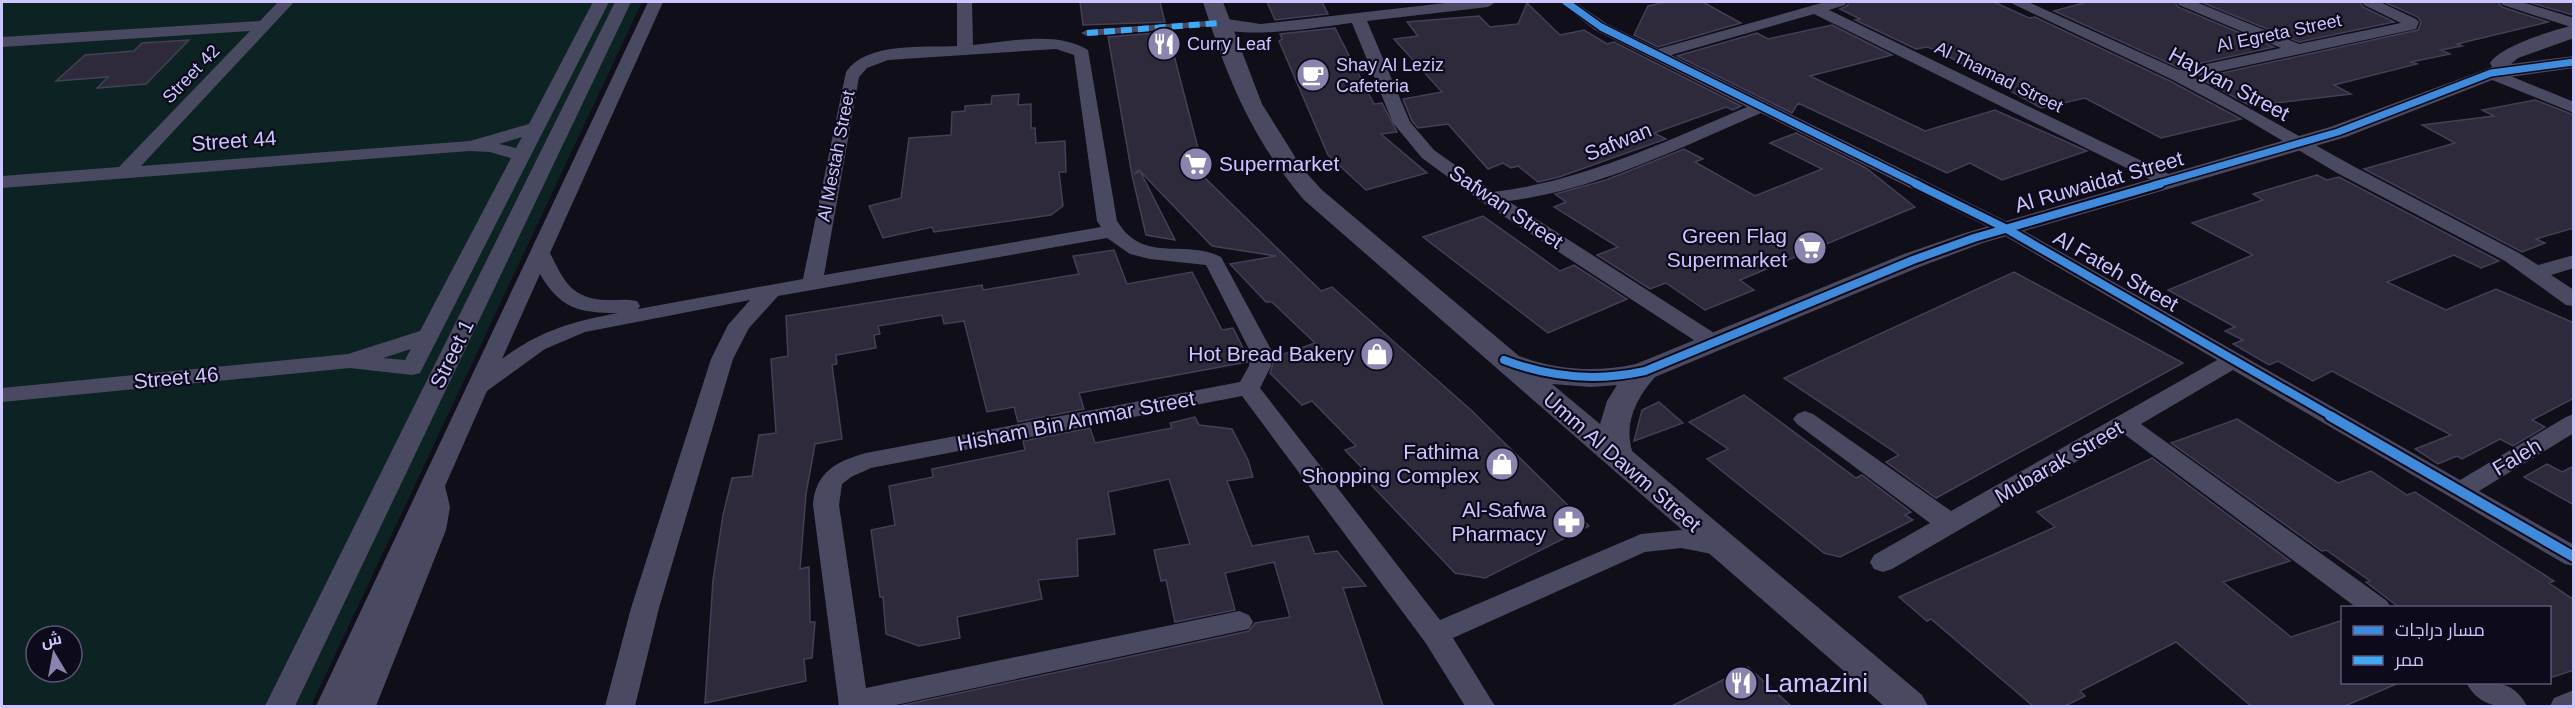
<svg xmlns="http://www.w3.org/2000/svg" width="2575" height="708" font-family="Arial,Cairo,sans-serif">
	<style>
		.green { fill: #0d2323; fill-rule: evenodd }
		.building { fill: #2e2a3c; stroke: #433f58; stroke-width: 1.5 }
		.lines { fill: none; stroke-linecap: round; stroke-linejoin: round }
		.pedestrian { fill: #4a4962; fill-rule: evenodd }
		.minor { fill: #4a4962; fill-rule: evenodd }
		.tertiary { fill: #4a4962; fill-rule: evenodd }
		.quiet { stroke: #3fa9f5; stroke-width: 6; stroke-dasharray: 11 6; stroke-linecap: butt }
		.cycleway-far2-casing { stroke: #0d0a1c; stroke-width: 10 }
		.cycleway-far1-casing { stroke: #0d0a1c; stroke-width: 12 }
		.cycleway-casing { stroke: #0d0a1c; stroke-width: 14 }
		.cycleway-far2 { stroke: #408adc; stroke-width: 7 }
		.cycleway-far1 { stroke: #408adc; stroke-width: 8 }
		.cycleway { stroke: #408adc; stroke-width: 10 }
		.labels { text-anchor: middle; stroke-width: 4.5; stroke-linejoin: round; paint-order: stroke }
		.far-street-label { font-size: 18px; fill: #ccc5ff; stroke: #0d0a1c }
		.far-poi-label { font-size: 18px; fill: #ccc5ff; stroke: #0d0a1c; text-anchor: start }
		.street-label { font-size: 21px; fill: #ccc5ff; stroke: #0d0a1c }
		.poi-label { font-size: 21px; fill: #ccc5ff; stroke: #0d0a1c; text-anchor: end }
		.near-poi-label { font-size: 26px; fill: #ccc5ff; stroke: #0d0a1c; text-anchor: start }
	</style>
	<rect width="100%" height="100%" fill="#100e18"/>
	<path class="green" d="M2,2h640l-331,704h-309zM36,636h36v36h-36z"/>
	<path class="building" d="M1080,2h80l5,20 -82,3z
		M1267,2h55l6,12 -53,6z
		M1666,2h37l38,21 -83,24 -24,-12 14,-29z
		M1849,2h145l35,16 6,-1 135,64 71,38 -80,19 -76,-40 -44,10 -102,-57 -12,-4 -11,2 -61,-29 5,-1 -20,-10 7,-3z
		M2087,2h88l3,5 96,40 -95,21 -125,-57z
		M2201,2h159l3,5 31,15 -95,20z
		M2384,2h114l4,5 46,15 -91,22 5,2 -21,4 9,4 -39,8 6,2 -83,21 17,9 -100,12 -52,-28 219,-48 3,-8 -3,-5z
		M2528,2h46v13h-1z
		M1527,3l33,32 24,-5 23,14 7,-2 127,64 -8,4 -7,-3 -72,26 12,6 -107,38 -21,5 -20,-16 -7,2 -8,-5 -15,6 -40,-45 -30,4 -6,-7 -9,-22 39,-7 -48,-53 24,-3 -11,-14 72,-6 11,11 28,-3z
		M1832,25l60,30 -82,21 115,55 70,-21 92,41 -85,29 -32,-17 -23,10 -149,-70 -6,10 -115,-57 80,-23 11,6z
		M1335,28l39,76 8,-1 15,29 -16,2 46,39 -61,17 -38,-35 -49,-114 3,-2 -2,-5z
		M1168,32l38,147 115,112 11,-4 140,124 117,115 -104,52 -30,-5 -97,-102 5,-2 -18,-19 11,-4 -44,-45 -10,4 -32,-32 5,-16 40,-14 -43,-41h-6l-36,-38 46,-8 -64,-10 -73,-76 -5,4 6,-3 35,69 -29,-5 -14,-60 -24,-138z
		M189,40l-43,44 -49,4 11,-11 -52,4 29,-26 49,-4 8,-8z
		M1019,94l-1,11 13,-1v24h4l1,15 29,-2 1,31h-7l4,34 -12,9 -117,17 -2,-5 -49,11 -14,-32 32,-8 8,-60 42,-3 1,-23 13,-1v-5l26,-2 1,-8z
		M2535,100l39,15v113l-38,11 9,4 -23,9 -158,-83 91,-26 -33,-18 72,-9 -12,-6z
		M1796,133l70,35 49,39 -175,73 14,10 -49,20 -39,-27 -16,6 -53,-34 21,-8 -64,-40 12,-5 -11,-8 51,-14 78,-31 19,10 -8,3 60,34 67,-27 -52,-26z
		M2317,175l10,5 12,-3 160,84 -18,7 -27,-13 -67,27 59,28 50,-21 78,34v75l-42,22 13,7 -32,19 -13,-7 -38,20 -5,-3 -19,8 -23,-15 36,-14 -119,-64 -19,10 -35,-20 -9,4 -36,-21 10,-4 -18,-9 10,-4 -67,-37 85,-35 -61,-32 71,-23 -10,-6z
		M1483,216l77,55 14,-6 53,34 -79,34 -125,-96z
		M1114,250l13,34 65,-12 30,58 11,-2 15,30 -1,4 -168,31 5,16 -66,13 -4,-15 -27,5 -23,-91 -20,3 -2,-9 -64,11 2,8 -6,1 2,13 -40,7 1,9 -5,1 10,74 -27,5 -9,50 -6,75 9,-2 1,55h5l-3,36 -8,1 2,22 -101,22 8,-123 10,-65 9,-37 20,-2 7,-41 17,-2 -5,-74 17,-3 -2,-40 196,-31 1,5 96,-16 -6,-18z
		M2014,272l169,91 -247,135 -50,-36 13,-7 -115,-77z
		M1744,395l112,83 6,-3 49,37 -6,3 8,5 -73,37 -16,-4 -117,-94 21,-10 -39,-27z
		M1659,402l24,21 -49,18 8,-31z
		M1195,417l4,8 33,4 16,31 5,17 -26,4 25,65 56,-10 7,18 22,-3 29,35 -23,2 40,118h-484l350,-75 6,-8 35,-6 -16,-55 -49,11 10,37 -60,12 -9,-42 -5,1 -7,-31 36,-6 -21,-65 -61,13 7,42 -38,5 1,37 -40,4 4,19 -85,18 3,21 -41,8 -33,-12 -3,-37h-3l-9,-67 24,-5 -6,-39 44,-9 -1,-8 93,-19 -2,-9 67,-13 5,15 77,-15 -2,-5z
		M2237,419l101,64 33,-12 36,24 8,-3 139,89 -5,2 25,17v70l-24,8v-70h-150l-34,-26 4,-1 -44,-31 -4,1 -151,-108z
		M2152,458l138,103 -67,21 68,55 52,-17v62h58l-56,24h-94l-75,-64 -96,49 5,5 -20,10h-32l-102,-87 -4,2 -28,-24 156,-70 -18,-15z
		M2547,464l15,8 12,-6v39l-50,-28z
		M1748,667l43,39h-119z"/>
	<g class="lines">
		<path class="pedestrian" d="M1220,20l6,3 -2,2 -137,11 -6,-3 6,-3z"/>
		<path class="minor" d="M278,2h16l-153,164 329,-25 59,-17 64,-122h16l-189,371 -8,2 -62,-7 -348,34v-14l346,-34 72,-23 91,-173 -21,-6 -21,-1 -467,37v-12l117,-9 131,-136 -248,16v-10l258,-16zM522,137l-6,11 -17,-4zM411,349l-6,11 -22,-2z
			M615,2h16l-336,704h-30z
			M648,2h15l-113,251c15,30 22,46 58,47 10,0 19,-1 29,1l3,5 -2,3 165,-30 43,-207c21,-31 78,-24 111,-26v-44h15l1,43c36,-3 83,-15 115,5l29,171c27,44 67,17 104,36l52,96 -2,13 -11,22 180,232 201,-86 40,-4 50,10 4,7 -4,7 -9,2 -41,-8 -36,4 -192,86 42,68h-30l-40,-64 -183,-246 -371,72 -20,9 -9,7 -3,21 27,183 373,-77 10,4 4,7 -4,7 -358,77h-52l-26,-201c2,-33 24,-44 53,-52l374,-71 9,-16 2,-13 -45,-88 -56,-6 -20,-5 -23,-16 -329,58 -29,32 -16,31 -74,249 -24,98h-30l26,-98 80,-249 17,-34 22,-25 -165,32 -40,17 -58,42 -42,95 5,21 -4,23 -70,176h-30l2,-4 -2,4h-30zM1056,49l18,6 23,166 4,6 -277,48 35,-198 8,-9 21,-8zM540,274c20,35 40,39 78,39 -47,9 -77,17 -116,46z
			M1454,2h42l-8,5 -121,14 43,101 24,28 59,42c91,-11 171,-50 254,-85l-152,-77 -36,-28h16l32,22 51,25 167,-47h22l-2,3 -16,5 344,166 2,4 -2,4h-14l-345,-170 -143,41 341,169 448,256 106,-63 8,-3v19l-95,58 95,54v21l-9,-2 -332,-194 -92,54 246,177 4,7h-34l-233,-174 -232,135 -9,3 -9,-3 -4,-7 4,-7 56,-32 -133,-99 -4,-5 4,-5 8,-3 8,3 138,97 266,-151 -219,-128 -237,-119c-82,35 -164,77 -253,88l214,137 3,5 -3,5h-16l-224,-146 -60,-44 -29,-35 -41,-100c-26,3 -123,20 -140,0l8,-5 41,6z
			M2009,2h19l151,68 102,-22 -102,-43 -2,-3h19l103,42 102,-21 -37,-18 -2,-3h18l36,17 3,3 -3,7 -223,48 160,89 166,87 19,12 36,-10v13l-23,7 23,15v16l-8,-1 -61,-44 -166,-87 -100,-59 -68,-36z
			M2500,2h22l52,16v10l-71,-23z
			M2491,68l83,34v11l-89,-36 -2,-4z
			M2466,682c26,0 47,-3 61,24 -25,2 -48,2 -61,-24z
			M2574,690v16h-24l4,-8z"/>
		<path class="tertiary" d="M1203,2h20l39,102 40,64 20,22 197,166c38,14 77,17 117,8l268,-110 61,-21 365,-106 162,-60 -2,-4c12,-18 61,-32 84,-38v13l-56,20 -7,6 63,-8v12l-79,11 -149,58 -363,106 -61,23 -267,111c-19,22 -31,45 -23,74l290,244 6,11h-44l-580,-506c-52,-61 -77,-122 -101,-198zM1552,384l39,3 26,-2 -10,16 -7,23z"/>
		<path class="quiet" d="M1087,33l133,-10"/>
		<g class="cycleway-far2-casing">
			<path id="cycleway-far2" d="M1566,2l35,25 318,158
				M2154,185l184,-53 153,-59 83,-11"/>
		</g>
		<g class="cycleway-far1-casing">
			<path id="cycleway-far1" d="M1916,184l89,44 328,189
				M1504,360c47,18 92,22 141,11l268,-111 61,-22 186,-54"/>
		</g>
		<g class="cycleway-casing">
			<path id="cycleway" d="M2330,416l244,141"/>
		</g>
		<use href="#cycleway-far2" class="cycleway-far2"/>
		<use href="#cycleway-far1" class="cycleway-far1"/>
		<use href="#cycleway" class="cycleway"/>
	</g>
	<defs>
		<g id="restaurant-disc" transform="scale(1.725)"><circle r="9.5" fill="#8a85ae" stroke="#0d0a1c"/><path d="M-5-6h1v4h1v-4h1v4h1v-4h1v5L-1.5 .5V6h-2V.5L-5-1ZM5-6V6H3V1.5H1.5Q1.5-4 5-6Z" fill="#fff"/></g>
		<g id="cafe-disc" transform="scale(1.725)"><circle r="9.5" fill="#8a85ae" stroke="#0d0a1c"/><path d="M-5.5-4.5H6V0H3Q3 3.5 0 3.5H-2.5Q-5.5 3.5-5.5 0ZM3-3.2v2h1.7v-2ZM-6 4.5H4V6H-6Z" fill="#fff"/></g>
		<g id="supermarket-disc" transform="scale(1.725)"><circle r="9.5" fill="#8a85ae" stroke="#0d0a1c"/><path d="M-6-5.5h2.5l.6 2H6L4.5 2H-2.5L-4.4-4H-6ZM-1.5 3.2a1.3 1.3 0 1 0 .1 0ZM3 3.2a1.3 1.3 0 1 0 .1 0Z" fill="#fff"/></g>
		<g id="shop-disc" transform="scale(1.725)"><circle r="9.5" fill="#8a85ae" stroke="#0d0a1c"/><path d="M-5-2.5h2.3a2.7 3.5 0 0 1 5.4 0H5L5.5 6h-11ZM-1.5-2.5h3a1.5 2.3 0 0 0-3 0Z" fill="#fff"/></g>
		<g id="pharmacy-disc" transform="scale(1.725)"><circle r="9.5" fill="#8a85ae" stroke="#0d0a1c"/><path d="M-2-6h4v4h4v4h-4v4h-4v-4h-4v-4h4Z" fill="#fff"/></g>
	</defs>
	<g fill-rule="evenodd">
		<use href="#restaurant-disc" x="1164" y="44"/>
		<use href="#cafe-disc" x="1313" y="75"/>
		<use href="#supermarket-disc" x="1196" y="164"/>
		<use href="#supermarket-disc" x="1810" y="248"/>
		<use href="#shop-disc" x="1377" y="354"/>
		<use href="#shop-disc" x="1502" y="464"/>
		<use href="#pharmacy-disc" x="1569" y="522"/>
		<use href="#restaurant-disc" x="1741" y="683"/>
	</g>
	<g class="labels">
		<g class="far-street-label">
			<text transform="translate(2279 33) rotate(-12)" y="6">Al Egreta Street</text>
			<text transform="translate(191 74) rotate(-46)" y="6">Street 42</text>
			<text transform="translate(1999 77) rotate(26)" y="6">Al Thamad Street</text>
			<text transform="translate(836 156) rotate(-79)" y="6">Al Mestah Street</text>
		</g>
		<g class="far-poi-label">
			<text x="1187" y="50">Curry Leaf</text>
			<text x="1336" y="71">Shay Al Leziz<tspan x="1336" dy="21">Cafeteria</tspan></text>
		</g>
		<g class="street-label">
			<text transform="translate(2229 84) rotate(28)" y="7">Hayyan Street</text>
			<text transform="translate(234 141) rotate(-4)" y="7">Street 44</text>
			<text transform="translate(1618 142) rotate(-22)" y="7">Safwan</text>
			<text transform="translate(2099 182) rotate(-16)" y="7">Al Ruwaidat Street</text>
			<text transform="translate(1506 207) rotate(34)" y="7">Safwan Street</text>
			<text transform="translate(2116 271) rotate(30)" y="7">Al Fateh Street</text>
			<text transform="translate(452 354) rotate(-64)" y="7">Street 1</text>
			<text transform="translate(176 378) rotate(-5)" y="7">Street 46</text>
			<text transform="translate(1076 421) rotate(-11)" y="7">Hisham Bin Ammar Street</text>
			<text transform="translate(2517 457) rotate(-31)" y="7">Faleh</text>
			<text transform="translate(1622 462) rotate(41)" y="7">Umm Al Dawm Street</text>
			<text transform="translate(2059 462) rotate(-30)" y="7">Mubarak Street</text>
		</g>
		<g class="poi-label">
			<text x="1219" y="171" text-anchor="start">Supermarket</text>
			<text x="1787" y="243">Green Flag<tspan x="1787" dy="24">Supermarket</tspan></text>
			<text x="1354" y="361">Hot Bread Bakery</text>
			<text x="1479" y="459">Fathima<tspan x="1479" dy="24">Shopping Complex</tspan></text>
			<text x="1546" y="517">Al-Safwa<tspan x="1546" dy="24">Pharmacy</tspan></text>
		</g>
		<g class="near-poi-label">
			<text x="1764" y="692">Lamazini</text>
		</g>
	</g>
	<rect width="2575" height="708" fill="none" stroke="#ccc5ff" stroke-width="6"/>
	<rect x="2341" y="606" width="210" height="78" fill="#0d0a1c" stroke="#595577" stroke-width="1.5"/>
	<rect x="2353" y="626" width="30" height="9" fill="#408adc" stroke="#595577" stroke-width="1.5"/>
	<text x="2395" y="636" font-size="18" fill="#ccc5ff">مسار دراجات</text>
	<rect x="2353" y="656" width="30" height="9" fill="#3fa9f5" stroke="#595577" stroke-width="1.5"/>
	<text x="2395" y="666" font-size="18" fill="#ccc5ff">ممر</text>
	<g transform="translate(54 654) rotate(350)"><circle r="28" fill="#0d0a1c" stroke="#595577" stroke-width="1.5"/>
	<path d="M0-4.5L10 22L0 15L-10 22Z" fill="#8a85ae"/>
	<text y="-9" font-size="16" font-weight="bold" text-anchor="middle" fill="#ccc5ff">ش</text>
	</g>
</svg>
